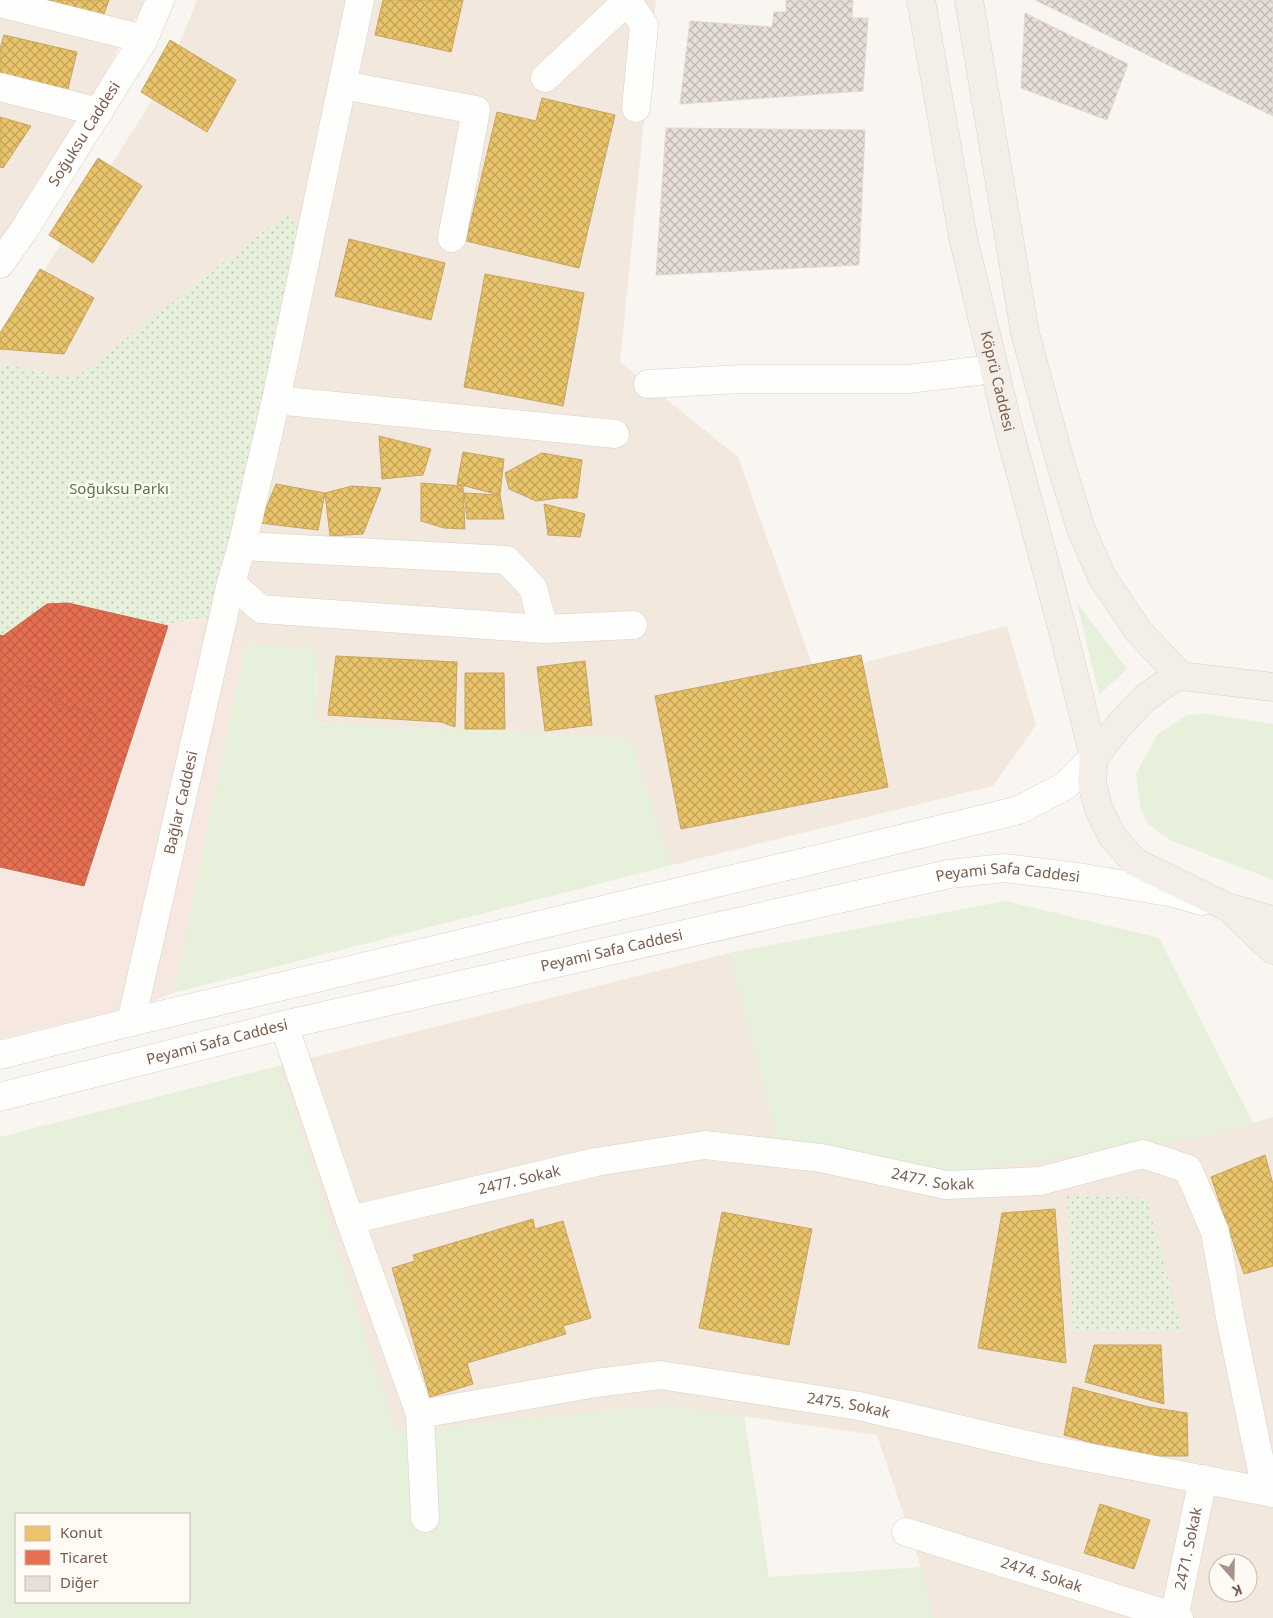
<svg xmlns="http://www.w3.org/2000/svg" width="1273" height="1618" font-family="'Noto Sans',sans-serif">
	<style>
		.residential { fill: #f2e8de; fill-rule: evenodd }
		.commercial { fill: #f6e8e1 }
		.green { fill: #e7f0db; fill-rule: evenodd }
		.park { fill: url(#park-dots) }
		.homes { fill: url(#homes-cross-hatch); stroke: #c8a561 }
		.shops { fill: url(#shops-cross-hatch); stroke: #c66950 }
		.building { fill: url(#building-cross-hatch); stroke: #e2d8d2 }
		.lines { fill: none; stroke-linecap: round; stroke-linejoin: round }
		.minor-casing { stroke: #d7d1cb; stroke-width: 29 }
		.major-casing { stroke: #dad1cc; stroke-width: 29 }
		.minor { stroke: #fefefd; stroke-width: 28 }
		.major { stroke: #f3eee8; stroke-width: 28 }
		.labels { text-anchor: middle; stroke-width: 5; stroke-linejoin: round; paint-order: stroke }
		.street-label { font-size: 15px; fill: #7a5c4d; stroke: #fffaf3 }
		.park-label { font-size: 15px; fill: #537a41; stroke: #fffaf3 }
	</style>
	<defs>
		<pattern id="park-dots" width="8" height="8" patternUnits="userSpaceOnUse" patternTransform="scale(1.25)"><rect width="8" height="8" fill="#e7f0db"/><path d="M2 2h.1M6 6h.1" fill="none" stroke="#c0c6b4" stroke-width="1.8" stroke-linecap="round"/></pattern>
		<pattern id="homes-cross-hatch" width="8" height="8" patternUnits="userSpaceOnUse" patternTransform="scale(1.25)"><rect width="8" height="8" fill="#e9c46a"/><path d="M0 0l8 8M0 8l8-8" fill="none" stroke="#c2a259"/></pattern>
		<pattern id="shops-cross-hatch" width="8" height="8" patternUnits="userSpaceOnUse" patternTransform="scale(1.25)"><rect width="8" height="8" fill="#e76f51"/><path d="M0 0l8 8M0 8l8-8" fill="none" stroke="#c05e45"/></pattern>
		<pattern id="building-cross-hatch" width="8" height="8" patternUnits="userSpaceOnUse" patternTransform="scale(1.25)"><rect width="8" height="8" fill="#e6ded7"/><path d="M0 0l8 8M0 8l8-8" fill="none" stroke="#bfb7b1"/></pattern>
	</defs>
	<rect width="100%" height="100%" fill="#f9f5f0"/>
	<path class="residential" d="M0,0h146l-146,260z
		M197,0h459l-36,362 118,95 78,218 191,-49 29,99 -43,61 -321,79 -42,-127 -314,-15 1,-75 -71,-4 -34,-26 75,-405 -212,165 -75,-14v-24l165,-260z
		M729,953l50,193 426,-9 68,-20v501h-339l-13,-51 -44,-132 -215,-30 -266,27 -117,-366zM1218,1563h30v30h-30z"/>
	<path class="commercial" d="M212,618l34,26 -73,349 -25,10 -148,36v-394z"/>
	<path class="green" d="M1077,603l50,66 -28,26z
		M246,644l71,4 -1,75 314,15 42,127 -499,128z
		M1207,714l66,10v156l-103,-40 -23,-17 -7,-17 -4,-32 21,-39 30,-20z
		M1006,901l153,37 94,185 -48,14 -251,35 -175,-26 -50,-193z
		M279,1066l117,366 266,-27 82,11 25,161 152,-10 13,51h-934v-481zM16,1514h173v88h-173z"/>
	<path class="park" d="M287,213l14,16 -89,389 -212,27v-281l75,14z
		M1067,1196l79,2 36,132h-109z"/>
	<path class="homes" d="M25,0h84l-10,27z
		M383,0h80l-12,52 -76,-17z
		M4,35l73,17 -12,49 -65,-15v-37z
		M170,40l66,40 -29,52 -66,-40z
		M542,98l73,17 -36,153 -113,-27 31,-129 39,9z
		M0,117l31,9 -28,42 -3,-1z
		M98,158l44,28 -49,77 -44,-28z
		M349,239l96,24 -14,57 -96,-24z
		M40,269l54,29 -30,56 -64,-5v-16z
		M485,274l99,19 -21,113 -99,-19z
		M379,436l52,13 -8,26 -41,4z
		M463,452l41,7 -4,36 -43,-11z
		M542,453l40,7 -5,38h-18l-23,3 -27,-12 -4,-16z
		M421,483l42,3 2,43 -21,-1 -23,-7z
		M276,484l49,9 -7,37 -58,-7z
		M352,486l29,2 -18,46 -33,2 -5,-43z
		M464,493l36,2 4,24h-37z
		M544,504l41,10 -5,23 -32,-2z
		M861,655l27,132 -207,42 -26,-133z
		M336,656l121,6 -2,65 -14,-5 -113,-7z
		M585,661l7,64 -47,6 -8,-64z
		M465,673h39l1,56h-40z
		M1265,1155l8,29v82l-29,8 -33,-97z
		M1055,1209l11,154 -88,-15 24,-135z
		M722,1212l90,17 -23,116 -90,-17z
		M533,1219l2,10 28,-8 28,97 -28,8 3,8 -99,29 6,21 -43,13 -38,-129 23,-7 -2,-6z
		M1094,1345h67l3,59 -79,-22z
		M1073,1387l76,20 38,6 1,43h-40l-41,-9 -43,-12z
		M1100,1504l50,16 -16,49 -50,-16z"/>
	<path class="shops" d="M68,603l100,23 -84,260 -84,-19v-232l3,1 44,-32z
		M0,679l58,14 -3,10 42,12 -29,87 -68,-16z"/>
	<path class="building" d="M786,0h67l-1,18h16l-5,73 -183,13 10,-83 82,6 2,-15h12z
		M1035,0h238v116z
		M1025,13l103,51 -21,56 -86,-32z
		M666,128l199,2 -6,135 -203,10z"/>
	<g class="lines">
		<g class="minor-casing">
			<g id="minor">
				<path d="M360,0l-84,400 -34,146 -11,37 30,26 283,20 89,-4"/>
				<path d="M628,1l16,24 -8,83"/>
				<path d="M0,3l144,36"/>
				<path d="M545,78l83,-78"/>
				<path d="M343,85l133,25 -24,128"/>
				<path d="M0,87l99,25"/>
				<path id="s1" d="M0,264l22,-31 122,-194 16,-39"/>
				<path d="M648,384l94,-5h166l86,-10"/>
				<path d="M276,400l339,34"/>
				<path d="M242,546l265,14 26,28 11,41"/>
				<path id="s2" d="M131,1022l100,-439"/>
				<path d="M284,1025l66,195 70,194 5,104"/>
				<path d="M0,1055l131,-33 699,-166 189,-46 46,-24 29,-29"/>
				<path id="s3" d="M0,1097l284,-72 665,-151 55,-6 74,9 96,16 28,8"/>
				<path id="s4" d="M350,1220l246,-58 109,-17 116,13 125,27 94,-4 103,-27 45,15 27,63 16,90 35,169"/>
				<path id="s5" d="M420,1414l176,-31 64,-8 199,31 186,43 228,44"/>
				<path id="s6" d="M906,1532l273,86"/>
				<path id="s7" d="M1174,1618l29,-139"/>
			</g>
		</g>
		<g class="major-casing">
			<g id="major">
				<path id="s8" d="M921,0l42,237 45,189 56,209 30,122"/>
				<path d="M969,0l56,333 37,135 19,61 21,48 37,55 42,44"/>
				<path d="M1273,687l-92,-11 -14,6 -23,17 -23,24 -27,34 -2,26 6,24 14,29 23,26 92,45 46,13"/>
				<path d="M1230,909l43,41"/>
			</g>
		</g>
		<use href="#minor" class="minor"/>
		<use href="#major" class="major"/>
	</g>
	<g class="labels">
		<g class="street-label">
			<text dy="5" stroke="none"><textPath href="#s1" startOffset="155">Soğuksu Caddesi</textPath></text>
			<text dy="5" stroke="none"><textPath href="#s8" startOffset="389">Köprü Caddesi</textPath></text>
			<text dy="5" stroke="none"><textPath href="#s2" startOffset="225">Bağlar Caddesi</textPath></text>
			<text dy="5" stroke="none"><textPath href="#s3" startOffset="1034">Peyami Safa Caddesi</textPath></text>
			<text dy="5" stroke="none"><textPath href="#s3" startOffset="629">Peyami Safa Caddesi</textPath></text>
			<text dy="5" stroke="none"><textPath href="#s3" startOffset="224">Peyami Safa Caddesi</textPath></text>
			<text dy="5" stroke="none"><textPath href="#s4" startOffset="594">2477. Sokak</textPath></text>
			<text dy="5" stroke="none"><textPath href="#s4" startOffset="174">2477. Sokak</textPath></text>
			<text dy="5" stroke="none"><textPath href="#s5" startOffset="434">2475. Sokak</textPath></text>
			<text dy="5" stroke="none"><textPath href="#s7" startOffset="71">2471. Sokak</textPath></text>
			<text dy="5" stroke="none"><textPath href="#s6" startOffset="142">2474. Sokak</textPath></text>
		</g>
		<g class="park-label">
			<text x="119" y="494">Soğuksu Parkı</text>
		</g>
	</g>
	<rect x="15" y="1513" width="175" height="90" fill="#fffaf3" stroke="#cabbb1"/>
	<rect x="25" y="1526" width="25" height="15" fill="#e9c46a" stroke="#cabbb1"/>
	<text x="60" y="1538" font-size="15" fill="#7a5c4d">Konut</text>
	<rect x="25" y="1550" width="25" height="15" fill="#e76f51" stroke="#cabbb1"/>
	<text x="60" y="1563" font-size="15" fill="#7a5c4d">Ticaret</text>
	<rect x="25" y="1576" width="25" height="15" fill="#e6ded7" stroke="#cabbb1"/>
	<text x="60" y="1588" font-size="15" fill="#7a5c4d">Diğer</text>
	<g transform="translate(1233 1578) rotate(160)"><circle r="24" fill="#fffaf3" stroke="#cabbb1"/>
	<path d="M0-4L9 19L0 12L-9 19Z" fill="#a69286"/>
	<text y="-8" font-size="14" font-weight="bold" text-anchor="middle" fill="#7a5c4d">K</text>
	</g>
</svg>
